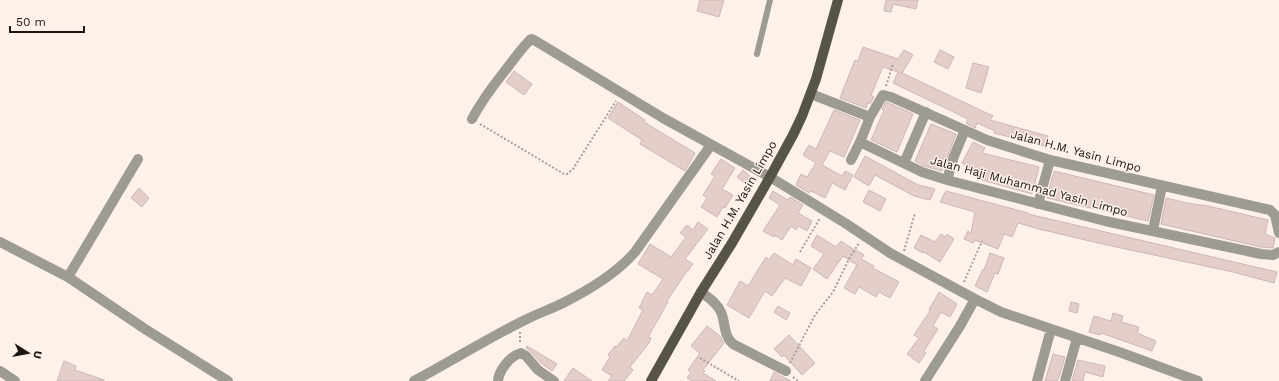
<svg xmlns="http://www.w3.org/2000/svg" width="1279" height="381" font-family="'Work Sans',sans-serif">
	<style>
		.building { fill: #e4ceca; stroke: #cdb7b4 }
		.lines { fill: none; stroke-linecap: round; stroke-linejoin: round }
		.path { stroke: #a99f99; stroke-width: 2; stroke-dasharray: 2 2; stroke-linecap: butt }
		.lane { stroke: #9d9b93; stroke-width: 6 }
		.street { stroke: #9d9b93; stroke-width: 10 }
		.primary { stroke: #575346; stroke-width: 10 }
		.labels { text-anchor: middle; stroke-width: 3; stroke-linejoin: round; paint-order: stroke }
		.street-label { font-size: 12px; fill: #1c1612; stroke: #fdf1ea }
	</style>
	<rect width="100%" height="100%" fill="#fdf1ea"/>
	<path class="building" d="M700,0h24l-5,17 -22,-6z
		M886,0h32l-2,9 -23,-5 -2,8 -7,-1z
		M863,47l35,12 6,-9 9,5 -11,18 -2,-1 93,44 -3,4 58,16 -3,10 -51,-13 1,-2 -18,-8 -2,5 -9,-5 2,-4 -75,-36 5,-11 -15,-5 -12,28 3,2 -4,7 -2,-2 -2,6 -26,-10 15,-38 3,1z
		M940,50l14,7 -6,12 -14,-7z
		M973,63l16,4 -8,26 -15,-5z
		M514,71l18,13 -8,11 -18,-13z
		M618,102l27,18 -1,2 51,31 -10,18 -45,-27 2,-4 -34,-22z
		M886,102l27,12 -16,38 -26,-12 13,-30 -2,-1z
		M834,110l26,10 -16,37 -14,-6 -8,14 20,11 3,-5 8,4 -8,15 -13,-7 -7,15 -14,-7 -2,2 -13,-8 5,-11 6,3 9,-14 -13,-8 6,-10 7,4z
		M931,124l25,10 -14,37 -18,-5 -9,-5z
		M973,142l12,6 -3,5 57,14 -7,27 -50,-14 1,-5 -21,-12z
		M865,156l53,29 17,4 -5,11 -16,-4 -39,-21 -6,11 -15,-9z
		M721,159l14,9 -13,21 11,6 -8,13 -2,-1 -6,10 -16,-10 6,-9 -4,-3 12,-19 -4,-2z
		M743,170l7,6 -5,7 -8,-6z
		M1054,171l100,24 -6,26 -101,-23z
		M139,188l10,10 -7,9 -11,-9z
		M869,190l17,9 -6,12 -17,-9z
		M773,191l15,9 2,-3 13,8 -5,8 14,8 -5,10 -9,-5 -2,4 -5,-4 -9,14 -7,-5 -1,2 -11,-6 17,-26 -11,-7z
		M946,191l82,22v1l249,58 -3,11 -41,-11 -135,-29 -59,-14 -21,-6 -6,14 -8,-3 -6,15 -23,-9 -2,3 -9,-4 4,-8 3,2 4,-21 -35,-10z
		M1166,198l21,5 21,3 60,14 -3,14 10,4 -2,10 -12,-1 -100,-23z
		M698,222l10,7 -23,30 8,5 -5,7h-1l-20,30 1,1 -20,35 3,1 -2,5 -19,24 3,3 -9,11h-16l4,-5 -10,-6 8,-13 -2,-2 7,-9 1,1 8,-9 3,3 16,-31 -4,-2 8,-16 5,3 11,-16 -25,-15 12,-20 21,13 15,-20 -6,-4 7,-8 6,5z
		M941,234l4,3 2,-3 7,5 -14,23 -16,-10 -1,1 -9,-5 7,-13 14,7z
		M817,235l19,12 5,-6 15,10v-1l8,5 -3,4 13,7 -1,2 26,14 -9,16 -11,-6 -3,5 -17,-10 -4,7 -11,-6 13,-23 -14,-9 -16,23 -14,-10 11,-15 -13,-8z
		M774,253l19,12 3,-6 15,9 -10,18 -16,-8 -13,18 -7,-5 -16,27 -22,-13 13,-24 8,5 18,-29 3,3z
		M990,253l14,5 -6,16 -3,-1 -8,19 -12,-6 8,-17 1,1z
		M939,292l18,12 -7,13 -9,-5 -8,14 5,3 -14,22 2,2 -7,10 -12,-9 12,-16 -5,-3 16,-24 -1,-1z
		M1071,302l8,2 -2,9 -8,-2z
		M778,306l12,7 -4,7 -12,-8z
		M1113,313l10,3 -2,6 18,5 -2,6 19,8 -4,10 -51,-18 -1,2 -11,-3 5,-16 17,5z
		M707,326l13,10 4,7 -21,27 2,1 -2,2 13,8h-24l-5,-3 4,-6 -3,-2 12,-17 -9,-7z
		M789,335l26,28 -13,12 -18,-20 -2,2 -8,-8z
		M527,346l30,18 -5,7 -11,-8 -10,-11 -5,-4z
		M1053,354l12,3 -6,20 -2,4h-12z
		M1078,360l27,6 -2,11 -18,-5 -2,9h-11z
		M64,361l12,5 -1,4 29,10v1h-47z
		M573,368l19,13h-28z
		M774,372l9,5 8,4h-21z"/>
	<g class="lines">
		<path class="path" d="M886,86l7,-22
			M480,124l84,50h3l6,-5 43,-68
			M904,251l11,-38
			M800,252l20,-34
			M964,282l18,-41
			M520,332v12
			M700,358l39,23
			M790,363l25,-48 18,-23 17,-35 9,-14
			M793,377l5,4"/>
		<path class="lane" d="M757,54l13,-54"/>
		<path class="street" d="M811,94l59,23 -10,25 62,30 25,8 158,41 156,33 12,1 6,-3
			M870,117l13,-22 8,2 96,43 63,20 220,50 5,5 4,18
			M472,119c9,-17 20,-32 32,-47 8,-10 16,-22 25,-31l2,-2 3,1 129,78 107,59 75,46 45,30 85,46 26,13 121,41 76,28
			M851,160l9,-18
			M904,163l22,-51
			M947,180l7,-24 11,-26
			M1038,204l12,-44
			M1153,230l9,-44
			M0,242l68,35 77,52 83,52
			M68,277l70,-118
			M701,292c8,6 16,11 20,20 5,12 2,23 12,32l53,27
			M0,371l15,10
			M414,381c38,-20 74,-43 113,-62 12,-6 24,-10 36,-16 26,-13 53,-29 72,-51l76,-107
			M498,381c1,-11 12,-25 23,-28l5,3 12,14 16,11
			M925,381l35,-55 15,-27
			M1037,381l14,-52
			M1065,381l12,-43"/>
		<path class="primary" d="M651,381l50,-89 31,-49 38,-66 23,-42 9,-19 14,-37 22,-79"/>
	</g>
	<g class="labels">
		<g class="street-label">
			<text transform="translate(1076 151) rotate(15)" y="4">Jalan H.M. Yasin Limpo</text>
			<text transform="translate(1029 186) rotate(15)" y="4">Jalan Haji Muhammad Yasin Limpo</text>
			<text transform="translate(740 200) rotate(-60)" y="4">Jalan H.M. Yasin Limpo</text>
		</g>
	</g>
	<g transform="translate(28 353) rotate(101)" stroke="#fdf1ea" stroke-width="3" paint-order="stroke">
	<path d="M0-3L7 15L0 10L-7 15Z" fill="#1c1612"/>
	<text y="-6" font-size="11" font-weight="bold" text-anchor="middle" fill="#1c1612">U</text>
	</g>
	<path d="M10 26v6h74v-6" fill="none" stroke="#1c1612" stroke-width="2"/>
	<text x="16" y="26" font-size="12" fill="#1c1612" stroke="#fdf1ea" stroke-width="3" paint-order="stroke">50 m</text>
</svg>
